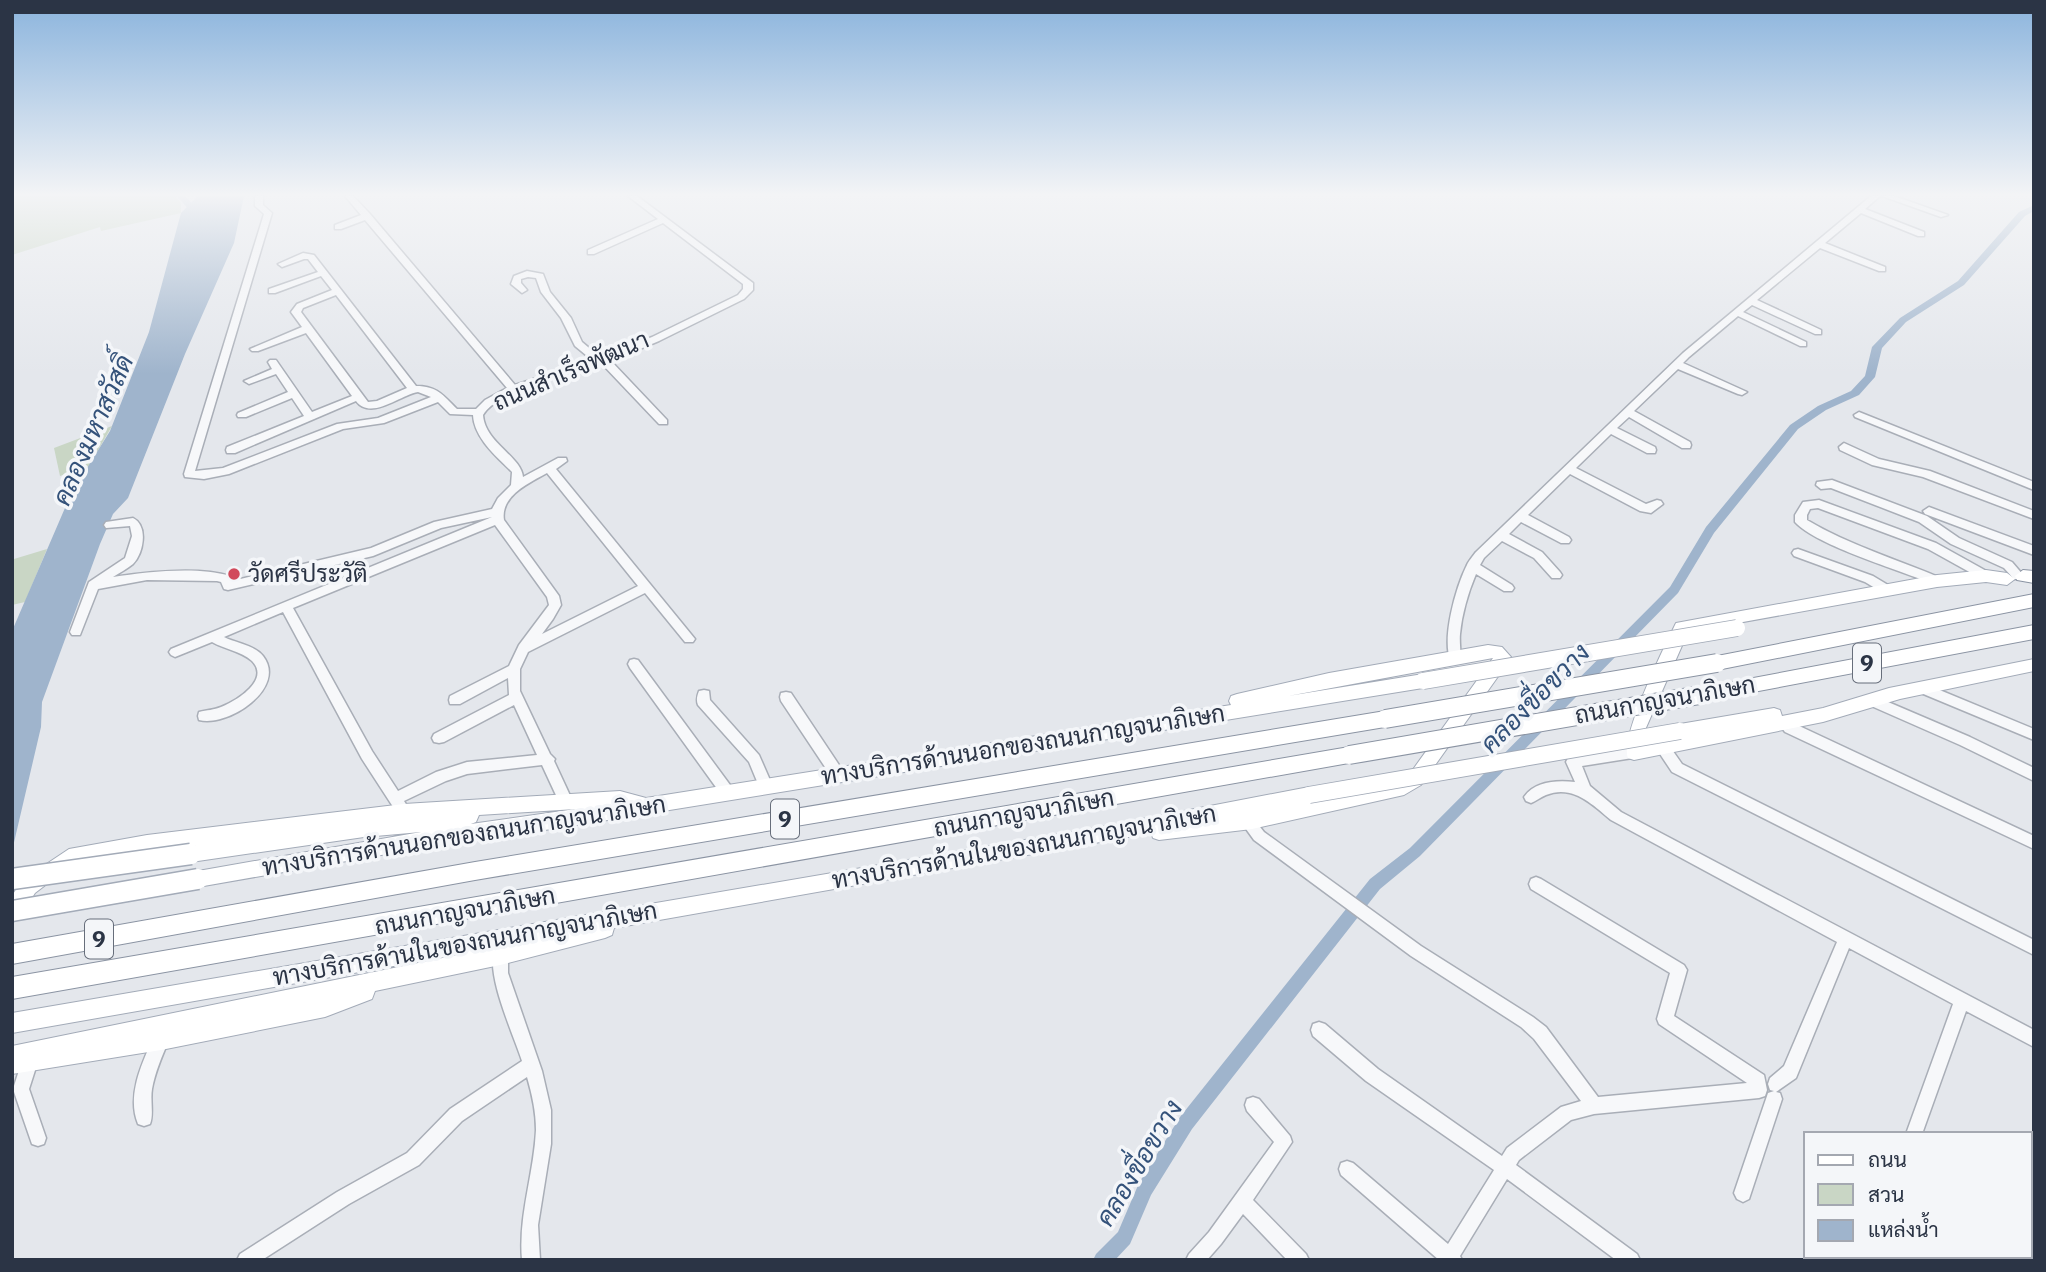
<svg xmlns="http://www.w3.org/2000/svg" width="2046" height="1272" font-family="'IBM Plex Sans',Sarabun,sans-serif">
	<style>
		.green { fill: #c9d6c5 }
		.water { fill: #9fb4cc }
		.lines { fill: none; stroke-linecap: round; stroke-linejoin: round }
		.canal { fill: #9fb4cc; fill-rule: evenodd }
		.minor-casing { stroke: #a9aeb7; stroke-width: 3 }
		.major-casing { stroke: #a3abb8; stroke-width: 2 }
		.highway-casing { stroke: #8b94a3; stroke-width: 2 }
		.minor { fill: #f7f8fa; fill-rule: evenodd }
		.major { fill: #fff; fill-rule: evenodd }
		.highway { fill: #fff; fill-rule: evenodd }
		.major-bridge-far1-casing { stroke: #a3abb8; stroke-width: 18; stroke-linecap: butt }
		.major-bridge-casing { stroke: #a3abb8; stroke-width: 23; stroke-linecap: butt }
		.highway-bridge-casing { stroke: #8b94a3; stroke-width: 20; stroke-linecap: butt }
		.major-bridge-far1 { stroke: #fff; stroke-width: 16 }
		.major-bridge { stroke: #fff; stroke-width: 20 }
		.highway-bridge { stroke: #fff; stroke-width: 18 }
		.poi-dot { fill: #d1495b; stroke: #f4f6f9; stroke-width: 2.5 }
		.labels { text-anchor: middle; stroke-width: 7; stroke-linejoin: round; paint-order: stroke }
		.shield { fill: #f4f6f9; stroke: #676e7b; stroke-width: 2 }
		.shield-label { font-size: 23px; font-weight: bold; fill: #2b3445 }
		.street-label { font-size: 24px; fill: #2b3445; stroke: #f4f6f9 }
		.poi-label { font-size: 24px; fill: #2b3445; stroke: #f4f6f9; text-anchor: start }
		.water-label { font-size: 26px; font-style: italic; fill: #34527a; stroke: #f4f6f9 }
	</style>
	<rect width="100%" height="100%" fill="#e4e7ec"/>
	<path class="green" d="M12,196h163l6,7v10l-80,18 -1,-4 -88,28z
		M112,426l-23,40 -29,10 -6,-28z
		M47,549l-22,53 -13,3v-53l2,7z"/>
	<path class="water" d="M198,196h46l-10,47 -49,111 -57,144 -15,16 -13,30 -58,158 -1,25 -29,124v-220l59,-137 39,-63 39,-99 32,-119z"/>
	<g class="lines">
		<path class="canal" d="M177,196h8l17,18v4h-6z
			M2034,205v6l-9,5 -61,69 -58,37 -24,26 -7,29 -16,18 -33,15 -28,19 -84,104 -36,60 -258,263 -40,33 -188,240 -41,66 -21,49 -15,16h-22l3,-6 22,-22 21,-49 41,-66 190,-238 40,-31 260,-261 36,-60 84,-102 28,-19 33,-15 14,-15 7,-29 28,-29 58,-37 61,-69z"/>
		<g class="minor-casing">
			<path id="minor" d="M255,196h8v9l9,8 -77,258 28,-3 114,-44 41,-6 53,-21 -13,-5c-18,3 -47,29 -62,9l-121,52h-8l-1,-3 1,-3 77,-31 -12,-18 -46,19h-8l-1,-2 1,-2 50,-21 -12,-18 -27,10 -5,-3 28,-12 -4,-7 2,-2h6l36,52 40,-16 -46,-63 -48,18h-6l-2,-2 52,-22 -11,-15 6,-8 35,-14 -11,-14 -46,17h-6v-4l49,-17 -10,-13h-4l-22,8 -4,-3 25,-11 11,2 102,131c21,0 27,9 41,23h19l9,-9 22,-12 -142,-168 -24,9h-6v-4l26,-10 -16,-19h8l17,18 145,171 77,-25 -17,-14 -14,-28 -20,-26 -5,-14 -8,-1 -7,2v4l6,7 -5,3 -11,-9 3,-8 13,-5 16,3 7,18 21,26 11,24 19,16 51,-21 86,-42 5,-6v-5l-80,-61 -69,31h-6v-4l70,-31 -30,-23h9l116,87v7l-9,9 -85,42 -48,20 56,59v4h-8l-57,-60c-28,8 -105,26 -119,51 2,28 38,41 40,62l35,-19h8l1,3 -11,8 139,170 -2,3h-8l-40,-49 -117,59 -8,17v22l30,63 5,5 -1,2 19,41 -2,4 -5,2 -5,-2 -19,-41 -75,9 -21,7 -42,20 7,11 -2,4 -5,2 -5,-2 -37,-57 -79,-147 -59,25c12,6 30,8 39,19 25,32 -36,72 -64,64l-1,-4 1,-4c8,-2 15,-2 22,-5 15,-6 50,-27 31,-46 -11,-10 -28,-12 -40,-19l-37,15 -4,-2 -2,-3 2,-3 321,-132 -51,11 -68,28 -145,34 -4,-1 -3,-7 -4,-1 -70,-1 -49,9 -18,46h-8l-2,-3 19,-50 36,-24 7,-22 -2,-10 -24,2 -2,-3 2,-3 27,-4c16,8 10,36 0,46 -6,5 -14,9 -20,13 34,-5 84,-11 117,-1l2,5 139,-33 63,-26 58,-13 6,-11 13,-13 1,-13c-15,-15 -38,-34 -39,-57l-23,-1 -12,-12 -54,21 -41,6 -114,45 -25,5 -19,-2 -1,-3 80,-260 -9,-8zM336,295l71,93 -30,13 -9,1 -67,-90 2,-4zM547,473l91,113 -96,48 11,-15 8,-14 -2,-9 -55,-76c-4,-24 25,-37 43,-47zM495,525l52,72 2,8 -30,40 -10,21 -59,30 -1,4 1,4h10l48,-26 1,17 -75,39 -2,4 2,4 5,1 5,-1 70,-37 23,50 -70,7 -31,10 -38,19 -26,-40 -79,-143z
				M1871,196h9l-15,13 59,23v4h-6l-57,-23 -36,30 60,24v4h-6l-59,-23 -63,52 64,30v4h-6l-63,-29 -9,7 63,30v4h-6l-62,-30 -49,41 -6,6 64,29 -5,3 -4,-1 -60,-25 -44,42 56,31 1,3 -1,3h-8l-53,-31 -12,11 38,19 1,3 -1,3h-8l-36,-19 -35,34 70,36 11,-4 4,1 2,3 -12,9 -11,-2 -70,-37 -42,41 41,22 2,3 -2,3h-8l-40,-21 -12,12 33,18 18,20 2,3 -2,3h-8l-18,-20 -32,-17 -18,17 -4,7 32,20 2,3 -2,3h-8l-28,-17c-8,19 -14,40 -16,60 -1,10 2,20 -1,28h-8c-10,-23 5,-75 16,-97 1,-3 6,-9 9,-13l207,-199z
				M1882,196h12l54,19 -7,2z
				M1859,412l175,70v8l-179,-73 -1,-2z
				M1844,443l35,16 51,12 104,40v8l-111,-42 -51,-12 -32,-15 -1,-3z
				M1832,480l95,36 32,22 53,24 12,14 -2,3h-8l-10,-11 -53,-24 -32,-22 -88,-34 -10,1 -5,-4 1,-3z
				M1819,500l117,43 54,30 2,3 -2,3h-8l-54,-30 -110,-41 -8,1 -3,6v5c42,25 89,39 134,58l2,3 -2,3h-8c-33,-14 -116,-38 -138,-62v-7l8,-13z
				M1929,507l105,39v9l-109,-41 -2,-3z
				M1798,549l75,27 20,12 2,3 -2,3h-8l-20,-12 -71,-26 -2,-3 2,-3z
				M634,659l4,1 95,129 2,4 -2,4 -5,2 -5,-2 -93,-129 -2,-4 2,-4z
				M1925,684l109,45v11l-113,-47 -2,-4 2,-4z
				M704,690l5,1 1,9 49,55 14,32 -2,4 -5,2 -5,-2 -12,-29 -51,-57c-2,-5 -1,-9 1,-14z
				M786,692l5,1 52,78 2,4 -2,4 -5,2 -5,-2 -52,-78 -1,-4 1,-4z
				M1874,696l96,41 64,31v13l-74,-36 -91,-40 -1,-4 1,-4z
				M1785,718l10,6 239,112v13l-249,-117 -7,-9 2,-4z
				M1663,742l5,2 14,20 352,176v15l-362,-183 -16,-24 2,-4z
				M1634,747l5,2 2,4 -2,4 -57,9 8,20 31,26 413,218v17l-68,-36 -44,123h-16l47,-130 -104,-56 -53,130 -20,14 4,1 2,6 -33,100 -6,3 -6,-3 -3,-6 32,-94 2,-6 6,-2 -4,-1 -2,-6 2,-6 14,-12 53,-124 -226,-122c-18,-15 -38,-36 -65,-25 -5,2 -10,6 -15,8l-5,-2 -2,-4c11,-16 33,-17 51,-15l-9,-20 2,-4z
				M1248,816l5,2 11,14 157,114 112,71 13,10 52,70 149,-14 -88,-59 -2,-5 13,-46 -139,-84 -2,-5 2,-5 5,-2 5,2 143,86 3,5 -13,46 90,59 3,15 -2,6 -6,2 -165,16 -23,6 -52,40 -3,5 121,89 3,6h-24l-109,-81 -47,77 2,4h-23l-98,-85 -2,-6 2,-6 6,-2 6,2 95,81 46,-74 -128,-89 -53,-45 -2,-6 2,-6 6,-2 6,2 53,45 124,87 5,-8 54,-41 20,-6 -47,-62 -13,-12 -110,-71 -157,-116 -13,-18 2,-4z
				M500,949l5,2 3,5v17l34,98 9,39v34l-13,81 2,35h-18c-4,-45 12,-86 14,-130 0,-18 -4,-36 -9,-53l-65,44 -43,44 -70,39 -87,56h-25l3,-6 97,-62 70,-39 43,-44 72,-48c-8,-25 -37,-88 -27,-110z
				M161,1032l6,2 2,6c-7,16 -14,32 -17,49 -2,12 2,25 -2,35l-6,2 -6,-2c-12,-29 5,-63 17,-90z
				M29,1056l6,2 2,6 -8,25 17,49 -2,6 -6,2 -6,-2 -19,-55 10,-31z
				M1253,1097l6,2 31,37 2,6 -39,58 53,54 3,6h-22l-44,-46 -22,30 -14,16h-21l3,-6 20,-22 65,-90 -27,-31 -2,-6 2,-6z
				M2034,1153v28l-4,1v-28z
				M1861,1256h18l-2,4h-18z
				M2000,1256h18l-1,4h-18z"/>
		</g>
		<g class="major-casing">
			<path id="major" d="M1986,570l21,3 8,6 -8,6 -21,-3 -49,5 -249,45 -43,98 -1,14 34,-7 -6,-6 2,-5 6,-2 94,-16 6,2 2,6 41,-8 66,-20 145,-29v12l-134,28 -77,23 -189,38 -6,-2c-9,-19 37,-113 48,-135l261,-48z
				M1488,645l14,2 9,10 -2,4 -88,124 -17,10 -152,34 -93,11 -6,-2 -2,-5 -537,95 -2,7 -7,3 -105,27 -125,26 -3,8 -47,18 -164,33 -149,24v-28l450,-92 -450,79v-20l1089,-186 208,-40 6,3 3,5 -3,5 85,-20 9,-5 84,-117 -205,38 135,-22 6,2 2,5 -2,5 -6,2 -871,141 -85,11 -269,47 -7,-2 -2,-6 2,-6 7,-2 223,-39 -57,5 -173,25 -6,-2 -3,-6 3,-6 11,-3 -123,19 -38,29 -16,26 -7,3v-26l9,-15 48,-32 78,-14 257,-31 216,-13 26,7 585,-93 -2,-4 2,-5 6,-2 92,-21zM576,809l-105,15 5,-2 3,-7z"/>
		</g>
		<g class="highway-casing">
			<path id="highway" d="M2023,570l11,1v12l-17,-3 -2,-4z
				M2034,594v13l-317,63 -6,-2 -3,-5 3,-5 6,-2z
				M2034,625v14l-334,63 -6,-2 -3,-5 3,-5 6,-2z
				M1385,711l7,3 2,5 -2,5 -7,3 -910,153 -463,84v-20l463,-82z
				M1349,747l7,2 2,6 -2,6 -7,2 -1337,236v-22z"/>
		</g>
		<use href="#minor" class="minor"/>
		<use href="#major" class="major"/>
		<use href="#highway" class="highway"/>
		<g class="major-bridge-far1-casing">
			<path id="major-bridge-far1" d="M1423,681l314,-53
				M1309,795l371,-64"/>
		</g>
		<g class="major-bridge-casing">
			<path id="major-bridge" d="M12,879l179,-25
				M12,911l186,-32"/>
		</g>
		<g class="highway-bridge-casing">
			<path id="highway-bridge" d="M1385,719l332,-56
				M1349,755l351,-60"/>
		</g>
		<use href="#major-bridge-far1" class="major-bridge-far1"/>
		<use href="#major-bridge" class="major-bridge"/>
		<use href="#highway-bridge" class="highway-bridge"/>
	</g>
	<linearGradient id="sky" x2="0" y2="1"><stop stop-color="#8bb4dd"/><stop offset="0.52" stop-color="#f3f4f6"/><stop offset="1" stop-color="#f3f4f6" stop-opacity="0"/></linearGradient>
	<rect width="2046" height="374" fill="url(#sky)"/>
	<circle class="poi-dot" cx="234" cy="574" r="7"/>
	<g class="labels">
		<g class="shield">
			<rect x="1853" y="643.5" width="28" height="39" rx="5"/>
			<rect x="771" y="799.5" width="28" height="39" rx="5"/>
			<rect x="85" y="919.5" width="28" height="39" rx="5"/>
		</g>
		<g class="shield-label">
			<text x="1867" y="671">9</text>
			<text x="785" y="827">9</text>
			<text x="99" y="947">9</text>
		</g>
		<g class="street-label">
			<text transform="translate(571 371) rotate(-23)" y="8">ถนนสำเร็จพัฒนา</text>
			<text transform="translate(1665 700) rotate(-10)" y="8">ถนนกาญจนาภิเษก</text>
			<text transform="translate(1023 745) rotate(-9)" y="8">ทางบริการด้านนอกของถนนกาญจนาภิเษก</text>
			<text transform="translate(1024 813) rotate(-10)" y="8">ถนนกาญจนาภิเษก</text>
			<text transform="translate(464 836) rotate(-9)" y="8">ทางบริการด้านนอกของถนนกาญจนาภิเษก</text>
			<text transform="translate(1024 847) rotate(-10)" y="8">ทางบริการด้านในของถนนกาญจนาภิเษก</text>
			<text transform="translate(465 911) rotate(-10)" y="8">ถนนกาญจนาภิเษก</text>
			<text transform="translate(465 944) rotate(-10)" y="8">ทางบริการด้านในของถนนกาญจนาภิเษก</text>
		</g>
		<g class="poi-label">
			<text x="248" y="582">วัดศรีประวัติ</text>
		</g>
		<g class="water-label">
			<text transform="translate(93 430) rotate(-66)" y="9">คลองมหาสวัสดิ์</text>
			<text transform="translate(1535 698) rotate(-45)" y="9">คลองขื่อขวาง</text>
			<text transform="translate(1139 1163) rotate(-59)" y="9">คลองขื่อขวาง</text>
		</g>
	</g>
	<rect width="2046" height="1272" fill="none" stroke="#2b3445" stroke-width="28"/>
	<rect x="1804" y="1132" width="228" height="126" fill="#f4f6f9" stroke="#a4a8b1" stroke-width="2"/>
	<rect x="1818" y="1155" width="35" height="10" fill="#ffffff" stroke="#a4a8b1" stroke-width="2"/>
	<text x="1868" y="1167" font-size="21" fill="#2b3445">ถนน</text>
	<rect x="1818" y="1184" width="35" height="21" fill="#c9d6c5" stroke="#a4a8b1" stroke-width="2"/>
	<text x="1868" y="1202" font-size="21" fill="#2b3445">สวน</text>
	<rect x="1818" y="1220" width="35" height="21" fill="#9fb4cc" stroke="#a4a8b1" stroke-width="2"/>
	<text x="1868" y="1237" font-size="21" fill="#2b3445">แหล่งน้ำ</text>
</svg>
